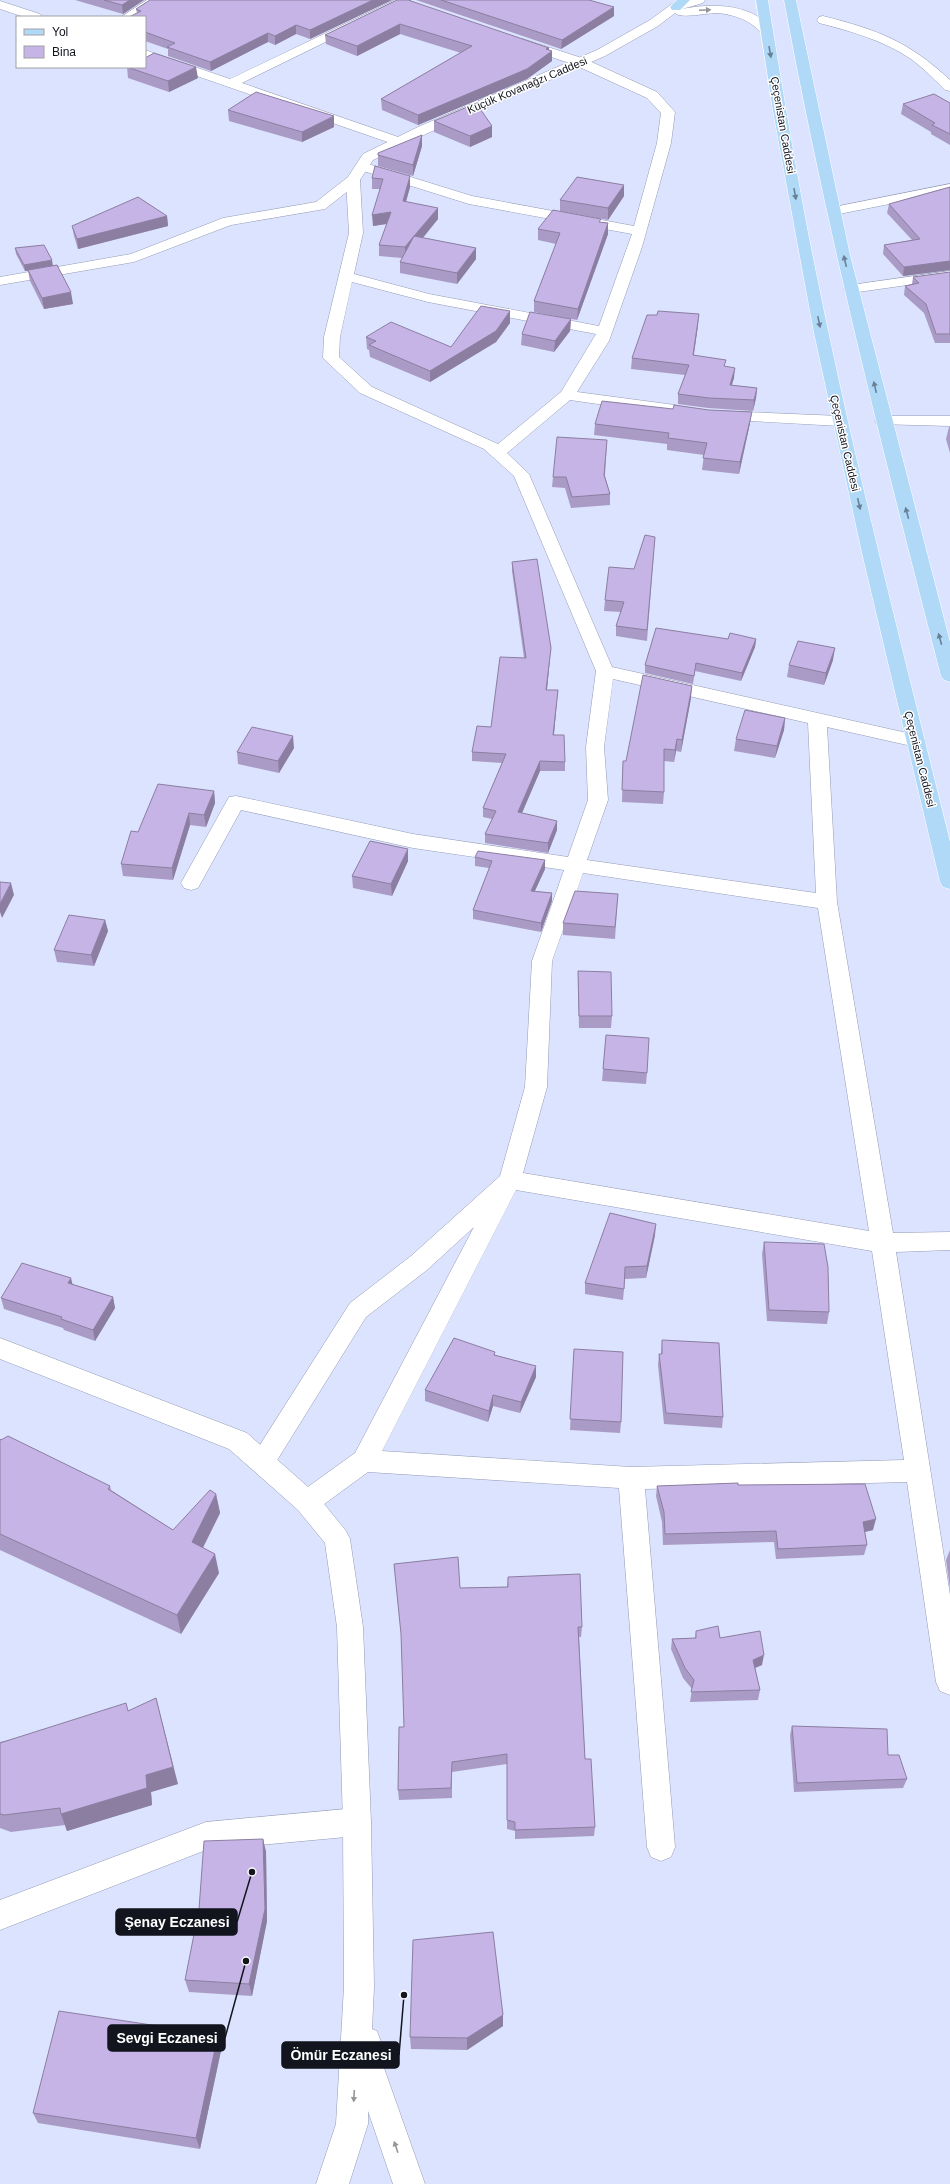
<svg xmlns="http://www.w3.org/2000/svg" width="950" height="2184" font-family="Helvetica,sans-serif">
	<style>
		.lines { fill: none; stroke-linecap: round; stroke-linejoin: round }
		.street-casing { stroke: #949bb5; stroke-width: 1 }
		.secondary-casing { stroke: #949bb5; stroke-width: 1 }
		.primary-casing { stroke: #fff; stroke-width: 1 }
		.street { fill: #fff; fill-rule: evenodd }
		.secondary { fill: #fff; fill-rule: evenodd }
		.primary { fill: #b0d9f8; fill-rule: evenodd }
		.wall { fill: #aa9bc6 }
		.shaded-wall { fill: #8b7ea1 }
		.building { fill: #c6b4e6; stroke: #8b7ea1 }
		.oneway { fill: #94969a }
		.oneway2 { fill: #698196 }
		.labels { text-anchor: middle; stroke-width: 3; stroke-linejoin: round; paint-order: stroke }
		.far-street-label { font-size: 11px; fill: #12151e; stroke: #fff }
		.leader { fill: none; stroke: #12151e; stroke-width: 1.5 }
		.callout-dot { fill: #12151e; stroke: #fff; stroke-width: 1.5 }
		.callout { fill: #12151e; stroke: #12151e; stroke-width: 1.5 }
		.callout-label { font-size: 14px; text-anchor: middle; font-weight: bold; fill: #fff }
	</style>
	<rect width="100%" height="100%" fill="#dbe3fe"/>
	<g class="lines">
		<g class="street-casing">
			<path id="street" d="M147,0h15l-26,17h-15z
				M395,0h16l-169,83 162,56 2,3 -7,4 -254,-88v-8l85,29z
				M0,1l40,13 2,3h-18l-24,-8z
				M523,39l62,20 72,33 18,20 -4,31 -29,104 -33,94 -32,51 98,13 6,2 2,3 -2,3 -6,2 -105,-15 -63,53 22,21 83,193 304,68 7,2 2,4 -2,4 -7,2 -89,-20 10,175 56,331 57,-1v18l-54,2 54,343v100l-10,-4 -4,-9 -29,-200 -262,7 30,358 -4,10 -10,4 -10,-4 -4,-10 -28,-359 -251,-16 -52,38 -9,3 -9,-3 -4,-8 4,-8 57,-41 119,-226 -47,43 -61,47 -95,153 -9,3 -9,-3 -4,-8 101,-159 61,-47 89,-80 25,-89 7,-126 32,-91 -151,-22 -172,-38 -43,78 -7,2 -7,-2 -3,-5 48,-86 7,-1 177,38 155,23 20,-57 -2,-53 10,-76 -82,-195 -30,-27 -124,-56 -37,-35 1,-21 25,-104 -3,-53 7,-4 7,4 3,53 -9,41 75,20 170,32 33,-92 -163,-30 -112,-35 -2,-3 7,-4 110,34 162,30 23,-83 4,-30 -14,-15 -72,-33 -56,-19 -2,-3zM352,282l76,20 168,32 -35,58 -63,52 -126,-57 -33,-30 1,-20zM613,679l195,44 8,170 -229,-33 21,-60 -4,-53zM583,873l235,35 51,323 -346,-58 24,-86 5,-126zM516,1190l356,61 32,209 -273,7 -249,-16z
				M950,184v8l-116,23 -7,-4 7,-4z
				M950,271v8l-99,14 -5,-1 -2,-3 2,-3 5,-1z
				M721,411l119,5 6,2 2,3 -2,3 -6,2 -125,-7 -2,-3 2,-3z
				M883,416h67v10l-73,-2 -2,-3 2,-3z
				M357,1808l10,4 4,10 -4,10 -10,4 -151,14 -206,80v-30l206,-78z"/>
		</g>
		<g class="secondary-casing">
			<path id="secondary" d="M686,0h19l-2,3 -21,6c29,-6 72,-6 91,22l-6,4c-6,-2 -8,-5 -13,-9 -10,-8 -24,-12 -37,-13 -9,0 -37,6 -42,0l-17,13 -53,30 -177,77 -55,27 -15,23 -33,26 -94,16 -97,37 -134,23v-8l131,-23 92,-36 93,-16 32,-25 15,-23 55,-27 179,-77 53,-30 22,-16z
				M823,16c55,14 85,25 127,64v11l-5,-1c-11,-11 -22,-22 -34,-31 -28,-19 -61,-28 -92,-36l-2,-3 2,-3z
				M0,1338l247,95 69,61 30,37 4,8 13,88 8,195 3,165 -2,42 5,2 4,11 3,26 41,116h-32l-25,-73v13l-19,60h-33l20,-60 8,-137 -1,-165 -6,-195 -12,-84 -27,-33 -69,-61 -229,-90z"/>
		</g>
		<g class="primary-casing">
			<path id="primary" d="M677,0h13l-10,10h-8l-2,-3z
				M756,0h12c12,74 24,148 38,222 40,208 93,414 144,620v47l-7,-2 -3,-5 -78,-329 -48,-220 -41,-222z
				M784,0h12l54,255 100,387v40l-6,-2 -3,-4c-58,-224 -115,-448 -157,-676z"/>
		</g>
		<use href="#street" class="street"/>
		<use href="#secondary" class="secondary"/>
		<use href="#primary" class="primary"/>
	</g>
	<path class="wall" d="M75,0h69l-21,14z
		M392,0l-82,39 -14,-5 -21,11 -7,-3 -57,29 -43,-15v-7l-23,-8v-24l-8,-4 -1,-4z
		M397,0l152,48v2l3,11 -25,18 -109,46 -36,-15 -1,-11 80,-46 -61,-19 -43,22 -31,-12 -1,-9z
		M416,0h173l25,16 -53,33z
		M127,67l71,11 -29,14 -41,-14z
		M479,102v5l13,30 -22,10 -36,-15v-11z
		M950,103v42l-19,-11v-2l-30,-18 2,-10z
		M228,110l106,17 -32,15 -73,-21z
		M422,135v11l-9,30 -35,-10v-11z
		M375,166l35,21 -4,15 32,6v11l-15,19 53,21 -19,25 -57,-11v-11l2,-4 -23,-2v-11l8,-21 -14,2 7,-37h-8v-11z
		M624,185v11l-16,24 -48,-9v-11z
		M950,187v83l-47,6 -20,-22 1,-9 28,-5 -25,-27 2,-9z
		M167,216l1,10 -90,23 -4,-13 -2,-10z
		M601,222l7,1v11l-31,86 -43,-8v-11l22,-57 -18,-4v-11z
		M15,248l38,18 20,38 -29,5 -14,-28 -2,-10h-3l-9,-17z
		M950,272v71h-15l-11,-30 -20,-18 1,-9 7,-2 1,-7z
		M510,311v12l-14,19 -66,40 -60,-25 -1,-7 -2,-1 -1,-12 85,10z
		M571,319l-1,12 -16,21 -33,-7 1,-11z
		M698,325l-4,30 32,12 8,11 -2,7 25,3 -1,10 -3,13 -45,-3 -30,-4v-10l7,-19 -54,-6 1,-11z
		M750,423l-11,51 -37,-4 2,-15 -37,-5v-6l-73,-9 1,-11z
		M949,427h1v26l-4,-14z
		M607,440l-2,36 5,18v11l-39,3 -6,-20 -13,-1 1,-10z
		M655,537l-8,104 -31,-5v-10l5,-14 -17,-1 1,-11 29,-31z
		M512,562l38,96 -3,32h11l-1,10 -3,35 11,27v9h-25l-18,42 35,17 -9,23 -63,-10v-9l7,-15 -9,-2v-9l19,-45 -30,-2v-9l19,-25 33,-69 -12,-87z
		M728,639h28l-1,8 -14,34 -46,-10 -2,13 -48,-11v-8z
		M833,660l-9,25 -37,-8 2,-12z
		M691,698l-10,54 -5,-1 -2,11 -10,-1v31l-1,12 -41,-2 1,-41h3z
		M785,718l-1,12 -9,28 -41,-7 2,-12z
		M294,748l-15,25 -41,-9 -1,-12z
		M214,791l1,12 -9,24 -16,-2 -17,55 -50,-4 -2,-12 17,-32z
		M408,849v12l-16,35 -39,-8 -1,-12z
		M475,857l70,3v9l-10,22 17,2v8l-11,31 -68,-13v-9l16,-42 -14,-2z
		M618,894l-3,45 -52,-4v-12z
		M105,920l3,11 -14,35 -37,-4 -3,-12z
		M578,971l34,45 -1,12h-32l-1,-45z
		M606,1035l41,38 -1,11 -44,-3z
		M655,1235l-9,43 -21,1 -2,21 -38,-6v-11z
		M764,1242l65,70 -2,12 -60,-3 -5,-67z
		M72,1284l41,13 2,11 -20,33 -31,-11 -1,-2 -59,-19 -3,-11z
		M662,1340l61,77 -1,11 -58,-4 -6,-59 1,-11h2z
		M574,1349l47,73 -1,11 -50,-3z
		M495,1352v3l41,11v11l-16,36 -27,-7 -5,16 -63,-21v-11z
		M0,1439l110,47 1,4 62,40 43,-36 4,19 -17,35 16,25 -38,61 -181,-84z
		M738,1485l135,45 -8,2 2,13 -3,10 -88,4 -2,-17 -111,3 -1,-23 -6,-26 1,-10z
		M950,1550v39l-4,-29z
		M394,1564l66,24 47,-1 1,-10 74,50 -1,10h-2l6,122 10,68 -1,9 -79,3v-8l-8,-2v-65l-55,8v26l-53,2 -1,-10 6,-63 -2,-87z
		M696,1631l24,7 42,27 -7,3 5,22 -2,10 -68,2 2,-13 -9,-11 -12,-29 1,-10 23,-1z
		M128,1711l50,73 -27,8 1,13 -85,26 -2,-6 -54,7 -11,-4v-87v1z
		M792,1726l96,29 19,24 -4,9 -109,4 -4,-57z
		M263,1839l3,13 1,69 -15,75 -63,-4 -4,-12z
		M503,2015v11l-36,24 -56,-1 -1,-12z
		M218,2035l4,11 -22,103 -162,-26 -5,-10z"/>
	<path class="shaded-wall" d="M130,0h14l-21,14 -1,-9z
		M373,0h19l-82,39v-9z
		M614,7v9l-53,33 1,-9z
		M400,24v10l-43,22v-10z
		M296,25v9l-21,11v-9z
		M268,33v9l-57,29 -1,-9z
		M549,48v5l3,-2v10l-25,18 -109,46v-10z
		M196,67l2,11 -29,14 -1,-11z
		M334,116v11l-32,15v-10z
		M492,126v11l-22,10v-11z
		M422,135v11l-9,30v-11z
		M410,176v11l-7,25v-11z
		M624,185v11l-16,24v-12z
		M438,208v11l-23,28 -1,-11z
		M391,212l1,11 -19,3 -1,-11z
		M167,216l1,10 -90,23 -1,-10z
		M608,223v11l-31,86 1,-11z
		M414,236l-9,22v-11z
		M476,248v11l-19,25v-11z
		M52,260l1,6 -28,5 -1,-6z
		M950,261v9l-47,6 1,-9z
		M71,292l2,12 -29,5 -2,-11z
		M510,311v12l-14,19 -66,40v-11z
		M699,314l-1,11 -6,40 1,-10z
		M571,319l-1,12 -16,21 1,-11z
		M735,368l-1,10 -6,17 2,-10z
		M757,388l-1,10 -3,13 1,-11z
		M752,412l-2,11 -11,51 1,-12z
		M756,639l-1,8 -14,34 1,-8z
		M551,648l-1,10 -4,41v-9z
		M835,648l-2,12 -9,25 2,-12z
		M692,686l-1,12 -10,54 1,-12z
		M558,690l-1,10 -4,44v-9z
		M785,718l-1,12 -9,28 2,-12z
		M293,736l1,12 -15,25 -1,-12z
		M677,739l-1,12 -2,11 1,-12z
		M540,761v10l-22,51v-10z
		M214,791l1,12 -9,24 -2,-12z
		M189,813l1,12 -17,55 -1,-12z
		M557,821v9l-9,23v-10z
		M408,849v12l-16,35 -1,-12z
		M545,860v9l-14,30v-8z
		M11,883l3,12 -12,23 -2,-6v-8z
		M552,893v8l-11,31v-9z
		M105,920l3,11 -14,35 -3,-11z
		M656,1224l-1,11 -9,43 1,-12z
		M71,1278l3,12 -6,-7z
		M113,1297l2,11 -20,33 -2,-11z
		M536,1366v11l-16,36 1,-11z
		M493,1395v11l-5,16 1,-11z
		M216,1494l4,19 -24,48 -4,-19z
		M876,1519l-3,11 -13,3 3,-11z
		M215,1554l4,19 -38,61 -4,-19z
		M764,1655l-2,10 -12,5 3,-10z
		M156,1698l22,86 -27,8 1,13 -85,26 -6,-17 85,-39z
		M263,1839l3,13 1,69 -15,75 -3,-12z
		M503,2015v11l-36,24v-12z
		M218,2035l4,11 -22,103 -4,-11z"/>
	<path class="building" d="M104,0h26l-8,5z
		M150,0h223l-63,30 -14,-5 -21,11 -7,-3 -58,29 -43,-15 8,-4 -30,-11v-15h-16l12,-6 -5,-2z
		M397,0h11l141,48 -3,1 6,2 -25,18 -109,46 -37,-16 91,-53 -72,-22 -43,22 -32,-11z
		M441,0h148l25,7 -52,33z
		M154,53l42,14 -28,14 -41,-14h18v-9z
		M256,92l78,24 -32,16 -74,-22z
		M934,94l16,9v31l-18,-9 3,-2 -32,-19z
		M479,102l-3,1 16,23 -22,10 -36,-15z
		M422,135l-9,30 -35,-10v-2z
		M375,166l35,10 -7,25 35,7 -24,28 62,12 -19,25 -57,-11 14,-26 -9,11 -26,-2 12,-33 -19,3 11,-36 -11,-1z
		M577,177l47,8 -16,23 -48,-8z
		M950,187v74l-46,6 -20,-22 36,-6 -31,-35z
		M138,197l29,19 -90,23 -5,-13z
		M553,210l48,9 -2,3 9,1 -30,86 -44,-8 26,-68 -22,-4z
		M44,245l8,15 -28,5 -9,-17z
		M57,265l14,27 -29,6 -14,-28z
		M950,272v62h-14l-10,-30 -21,-18 14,-3 -6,-6z
		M481,306l29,5 -14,20 -66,40 -61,-26 7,-4 -10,-4 25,-15 60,25z
		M658,311l41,3 -6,41 33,5 -2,6 11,2 -5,17 27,3 -3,12 -45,-2 -31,-4 11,-29 -57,-7 15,-43h10z
		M530,312l41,7 -16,22 -33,-7z
		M602,401l71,8 1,-4 35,5 43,2 -12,50 -37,-4 4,-15 -39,-5 1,-5 -74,-9z
		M557,437l50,3 -3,35 6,19 -38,3 -6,-20h-13z
		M645,535l10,2 -8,93 -31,-4 8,-24 -19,-2 4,-33 25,2z
		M537,559l14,89 -5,42h12l-5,45h11l1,27 -25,-1 -22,51 39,9 -9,22 -63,-9 11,-23 -13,-3 23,-54 -34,-2 5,-26 14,1 9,-70 26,1 -14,-96z
		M656,628l72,11 2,-6 26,6 -14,34 -46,-10 -2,13 -49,-11z
		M798,641l37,7 -9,25 -37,-8z
		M643,675l49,11 -10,54 -5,-1 -2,11 -11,-1v43l-42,-2 1,-29h3z
		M745,710l40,8 -8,28 -41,-7z
		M252,727l41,9 -15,25 -41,-9z
		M158,784l56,7 -10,24 -15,-2 -17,55 -51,-4 10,-33 7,1z
		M370,841l38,8 -17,35 -39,-8z
		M478,851l67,9 -14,31 21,2 -11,30 -68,-13 19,-49 -17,-4z
		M0,882l11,1 -11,21z
		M575,891l43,3 -3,33 -52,-4z
		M69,915l36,5 -14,35 -37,-5z
		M578,971l33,1 1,44h-33z
		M606,1035l43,3 -2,35 -44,-4z
		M610,1213l46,11 -9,42 -22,1 -1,22 -39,-6z
		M764,1242l60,2 4,23 1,45 -60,-2z
		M22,1263l49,15 -3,5 45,14 -20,33 -32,-11 1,-2 -61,-19z
		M454,1338l41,14 -1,3 42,11 -15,36 -28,-7 -4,16 -64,-21z
		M662,1340l57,3 4,74 -57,-4 -7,-59h3z
		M574,1349l49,3 -2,70 -51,-3z
		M8,1436l102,50 -2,3 65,41 37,-40 6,4 -24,48 23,12 -38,61 -177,-81v-95l1,1z
		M738,1483v2l127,-1 11,35 -13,3 4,23 -89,4 -2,-18 -111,3 -1,-22 -7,-26z
		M458,1557l2,31 48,-1v-10l72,-3 2,53h-4l7,132h6l4,68 -80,3v-8l-8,-2v-66l-55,8 -1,26 -53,2 1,-63h5l-3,-93 -7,-70z
		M718,1626l2,12 40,-7 4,24 -11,5 7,30 -69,2 3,-12 -9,-12 -13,-29 24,-1v-7z
		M156,1698l17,69 -27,8 1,13 -86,26 -1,-6 -56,7 -4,-1v-71l126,-40 2,8z
		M792,1726l95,3 1,26h11l8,24 -110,4z
		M263,1839l2,70 -16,75 -64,-4 14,-71 5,-68z
		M493,1932l10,83 -36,23 -57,-1 3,-97z
		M59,2011l159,24 -22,103 -163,-25z"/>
	<defs><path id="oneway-solid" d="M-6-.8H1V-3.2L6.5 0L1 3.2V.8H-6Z"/></defs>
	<g class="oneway">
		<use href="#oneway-solid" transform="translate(705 10) rotate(-2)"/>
		<use href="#oneway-solid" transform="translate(354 2096) rotate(93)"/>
		<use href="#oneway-solid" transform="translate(396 2147) rotate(-109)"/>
	</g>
	<g class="oneway2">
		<use href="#oneway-solid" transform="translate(770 52) rotate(80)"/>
		<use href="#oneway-solid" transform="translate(795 194) rotate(80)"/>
		<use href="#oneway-solid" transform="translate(845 261) rotate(-103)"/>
		<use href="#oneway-solid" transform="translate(819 322) rotate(78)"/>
		<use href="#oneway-solid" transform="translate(875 387) rotate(-103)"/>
		<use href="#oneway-solid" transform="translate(859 504) rotate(77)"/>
		<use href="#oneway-solid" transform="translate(907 513) rotate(-105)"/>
		<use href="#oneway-solid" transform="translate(940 639) rotate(-105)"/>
	</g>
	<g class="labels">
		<g class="far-street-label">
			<text transform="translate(527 85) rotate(-23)" y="4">Küçük Kovanağzı Caddesi</text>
			<text transform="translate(783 125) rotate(80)" y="4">Çeçenistan Caddesi</text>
			<text transform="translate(845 443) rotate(77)" y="4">Çeçenistan Caddesi</text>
			<text transform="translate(920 759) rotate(76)" y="4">Çeçenistan Caddesi</text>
		</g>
	</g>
	<path class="leader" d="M252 1872L237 1922M246 1961L225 2038M404 1995L399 2055"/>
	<g class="callout-dot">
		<circle cx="252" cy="1872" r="4"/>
		<circle cx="246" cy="1961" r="4"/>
		<circle cx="404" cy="1995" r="4"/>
	</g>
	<g class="callout">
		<rect x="116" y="1909" width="121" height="26" rx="4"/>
		<rect x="108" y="2025" width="117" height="26" rx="4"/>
		<rect x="282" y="2042" width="117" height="26" rx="4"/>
	</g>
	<g class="callout-label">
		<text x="177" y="1927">Şenay Eczanesi</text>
		<text x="167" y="2043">Sevgi Eczanesi</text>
		<text x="341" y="2060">Ömür Eczanesi</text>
	</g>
	<rect x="16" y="16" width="130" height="52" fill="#ffffff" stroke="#a0a1a5"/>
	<rect x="24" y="29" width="20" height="6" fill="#b0d9f8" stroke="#a0a1a5"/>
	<text x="52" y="36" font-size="12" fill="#12151e">Yol</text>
	<rect x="24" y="46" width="20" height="12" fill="#c6b4e6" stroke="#a0a1a5"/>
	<text x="52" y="56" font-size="12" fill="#12151e">Bina</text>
</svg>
